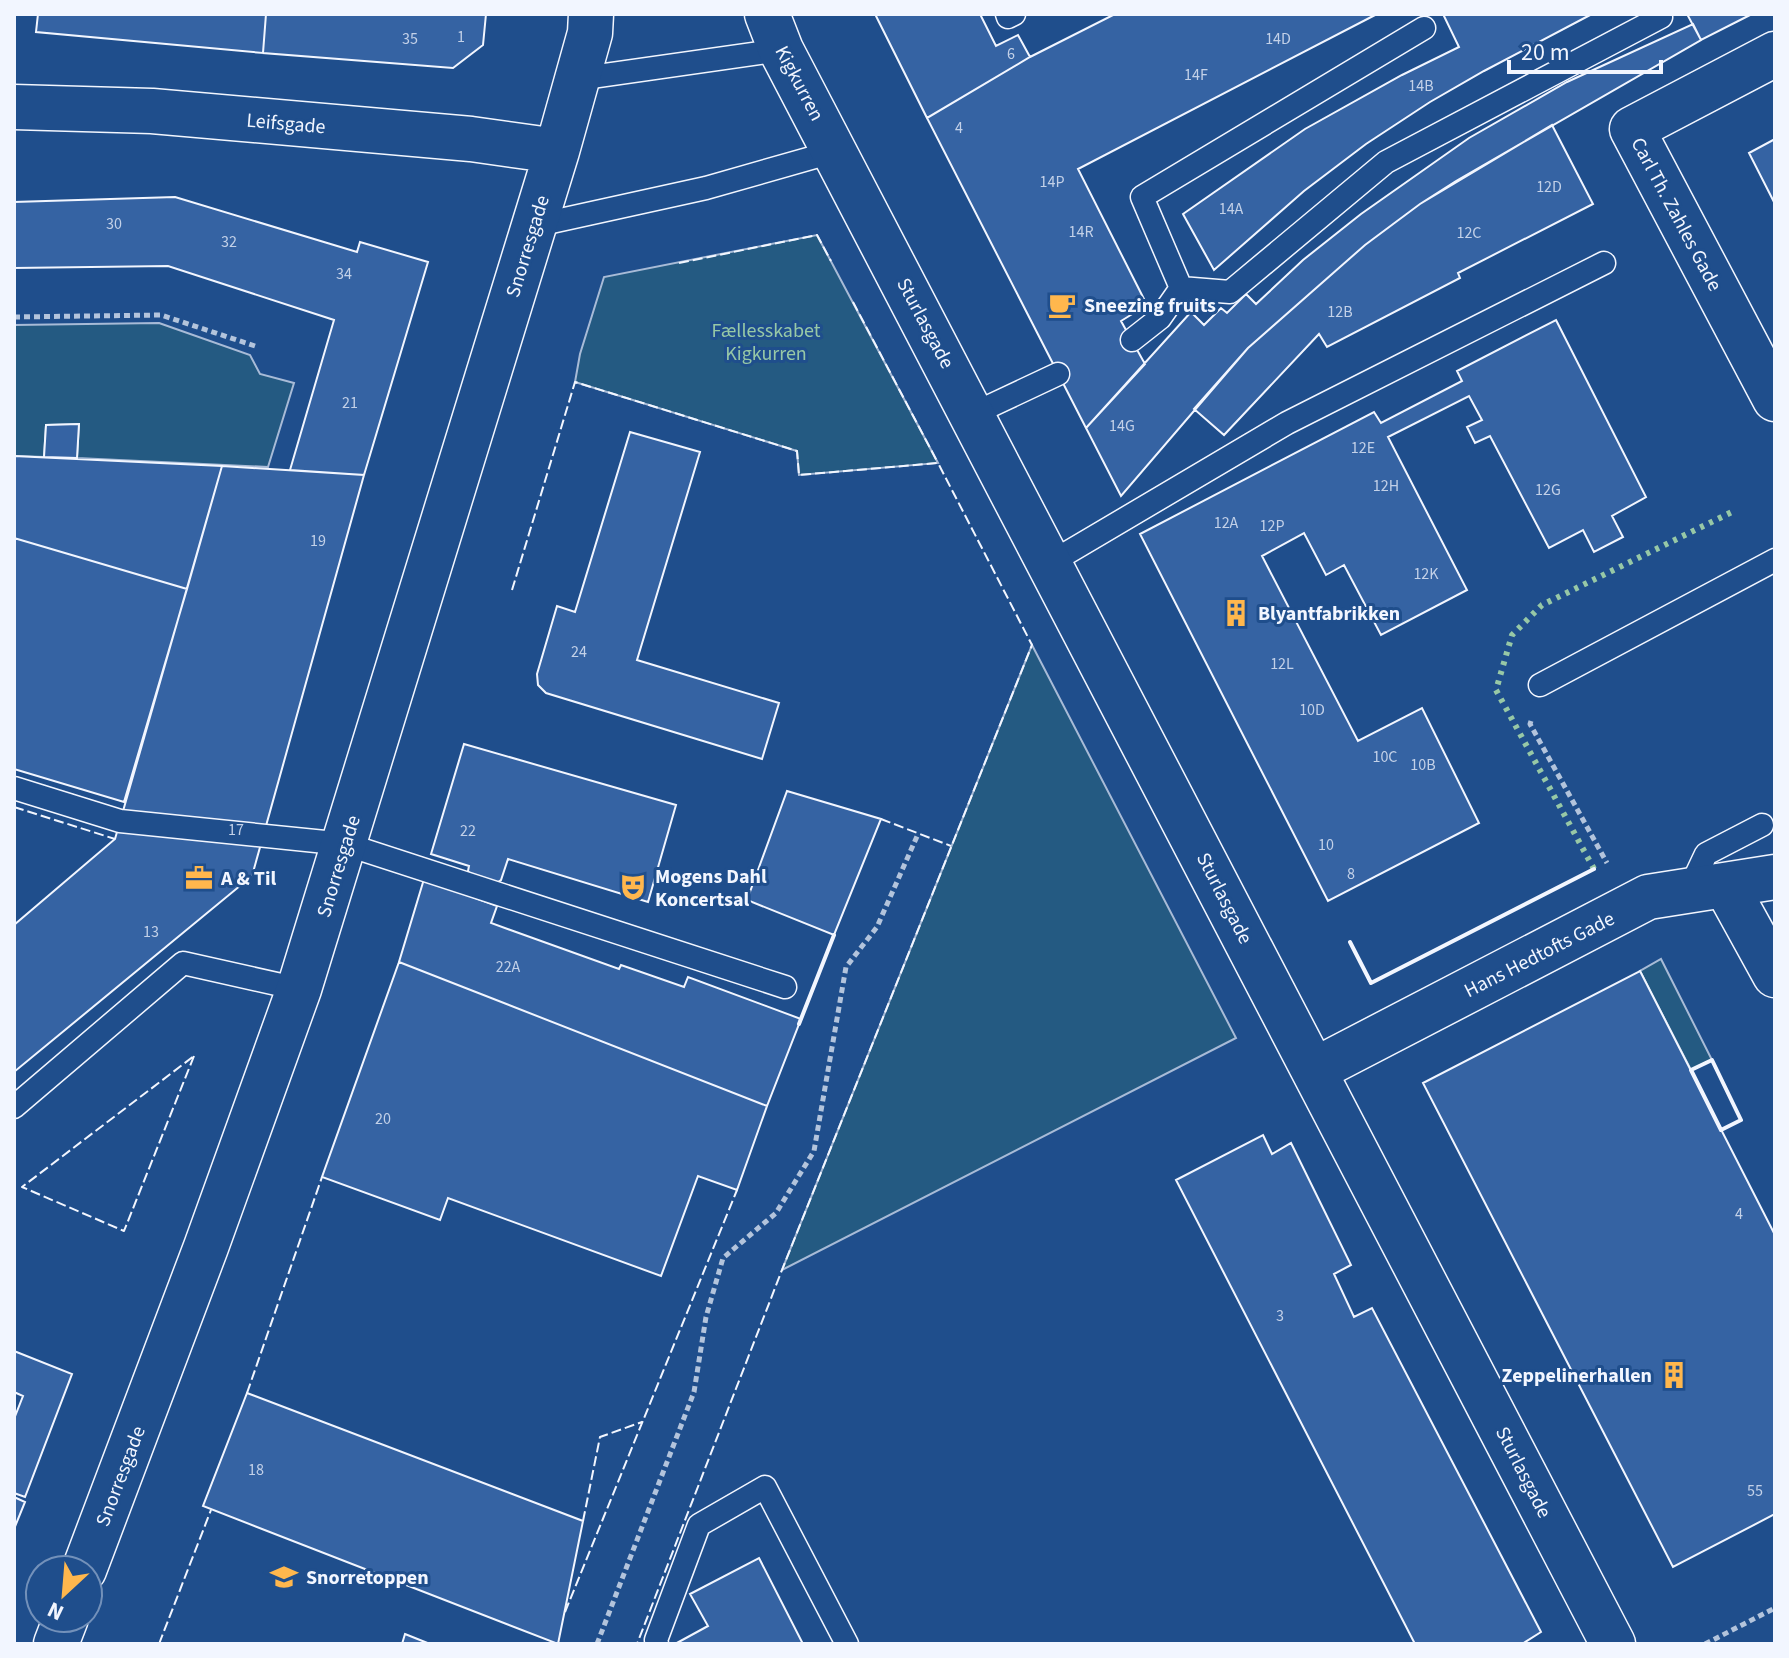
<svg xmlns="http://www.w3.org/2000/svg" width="1789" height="1658" font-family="'Source Sans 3',sans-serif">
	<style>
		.green { fill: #245a82; stroke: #a8bbd7; stroke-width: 2 }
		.building { fill: #3563a3; stroke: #f2f6ff; stroke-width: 2 }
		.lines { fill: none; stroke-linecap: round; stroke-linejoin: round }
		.lane-casing { stroke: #f2f6ff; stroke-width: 25 }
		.street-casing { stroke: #f2f6ff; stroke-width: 47 }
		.path { stroke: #b3c4dc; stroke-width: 5; stroke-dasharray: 6 4; stroke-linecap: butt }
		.lane { stroke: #1f4e8c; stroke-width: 22 }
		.street { stroke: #1f4e8c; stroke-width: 44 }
		.hedge { stroke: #97c8a6; stroke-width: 6; stroke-dasharray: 4 6; stroke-linecap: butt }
		.fence { stroke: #f2f6ff; stroke-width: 2; stroke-dasharray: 10 4; stroke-linecap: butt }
		.wall { stroke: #f2f6ff; stroke-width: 4 }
		.labels { text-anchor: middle; stroke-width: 6; stroke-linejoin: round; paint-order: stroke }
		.number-label { font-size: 16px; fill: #c3d1e8 }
		.street-label { font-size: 20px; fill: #f2f6ff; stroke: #1f4e8c }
		.poi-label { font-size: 20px; font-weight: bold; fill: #f2f6ff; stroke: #1f4e8c; text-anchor: start }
		.park-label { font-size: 20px; fill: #97c8a6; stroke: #1f4e8c }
	</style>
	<rect width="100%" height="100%" fill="#1f4e8c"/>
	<path class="green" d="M817,235l121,228 -139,12 -2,-24 -222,-69 5,-28 24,-77z
		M159,323l91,32 10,19 34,9 -26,84 -191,-9 2,-34 -33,1 -2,32 -30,-1v-131z
		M1032,645l204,393 -454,232z
		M1661,959l51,101 -21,10 -51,-99z"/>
	<path class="building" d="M38,14h228l-3,39 -227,-21z
		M266,14h220l-3,31 -30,23 -190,-15z
		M875,14h105l16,32 22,-11 12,22 -103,61z
		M1115,14h262l-299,155 69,136 -26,16 24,43 -59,64 -159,-310 103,-61z
		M1443,14h149l-108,57 -54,31 -64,42 -62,47 -90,79 -31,-56 122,-85 97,-54 57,-28z
		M1687,14h65l-51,26z
		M1693,24l8,16 -245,141 -36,23 -55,41 -117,103 -127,148 -35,-68 105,-116 13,13 17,-17 6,5 19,-19 10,10 47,-44 58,-46 108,-76 98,-56z
		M1552,125l41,79 -135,69 2,5 -133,69 -8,-13 -95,101 -30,-26 54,-61 117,-103 55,-41z
		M1775,139v65l-26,-51z
		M175,197l182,55 3,-10 68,20 -64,213 -74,-5 44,-150 -166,-54 -154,2v-66z
		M1556,320l90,177 -34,19 11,21 -29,15 -11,-22 -34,18 -59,-112 -15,7 -8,-16 15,-7 -13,-24 -81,41 79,153 -86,45 -37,-70 -18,10 -22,-42 -42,23 96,185 64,-33 57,115 -151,78 -188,-367 234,-122 7,11 81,-42 -5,-10z
		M79,424l-2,34 -33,-1 2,-32z
		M630,432l70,20 -63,208 142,43 -17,56 -216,-66 -8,-8 -1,-11 20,-68 18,6z
		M14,456l208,10 -35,123 -173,-51z
		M222,466l142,9 -112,401 -238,196v-147l101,-86z
		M14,538l173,51 -63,213 -110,-33z
		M464,744l212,61 -28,97 -140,-43 -7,21 -10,7 -15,-5 -8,-11 1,-5 -38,-12z
		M787,791l94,28 -47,116 -87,-35z
		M424,879l73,27 -6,17 128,46 2,-4 63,22 4,-10 113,42 -34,87 -368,-144z
		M399,962l368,144 -30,84 -39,-14 -37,100 -213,-78 -8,22 -118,-43z
		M1640,971l135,264v279l-102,53 -250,-484z
		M1263,1135l9,19 19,-11 60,122 -17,9 20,43 18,-9 169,324 -19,12h-107l-239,-464z
		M14,1351l58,23 -47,123 -11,-4v-74l9,-23 -9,-4z
		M247,1393l336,128 -25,123 -355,-138z
		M14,1497l11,5 -11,27z
		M759,1558l44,86h-128l33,-18 -18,-32z
		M405,1634l25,10h-28z"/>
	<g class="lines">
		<g class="lane-casing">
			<path id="lane" d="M1007,14l1,3 6,-3
				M577,79l204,-29
				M533,226l173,-38 130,-37
				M1181,288l49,4 156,-130 275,-145
				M1132,340l28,-22 21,-30 -39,-91 282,-169
				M973,414l85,-40
				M1050,563l237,-140 317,-160
				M1540,685l235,-125
				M14,788l106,33 225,23 440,143
				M1688,892l18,-38 56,-29
				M14,1107l169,-144 116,26
				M657,1644l-1,-4 43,-115 66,-38 82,157"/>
		</g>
		<g class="street-casing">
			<path id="street" d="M767,14l14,36 832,1594
				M1775,54l-143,75 143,270
				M14,107l138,4 319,28 86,12
				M1726,886l49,89
				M1315,1070l333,-173 127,-20
				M84,1570l122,-323 93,-258 258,-838 33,-118 1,-19
				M56,1644l10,-26"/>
		</g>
		<path class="path" d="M14,317l147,-2 94,31
			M1531,721l-1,3 77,139
			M597,1644l97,-252 12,-75 17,-59 53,-45 38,-62 32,-184 31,-40 41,-93
			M1705,1644l70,-36"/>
		<use href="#lane" class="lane"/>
		<use href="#street" class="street"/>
		<path class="hedge" d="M1594,869l-98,-179 16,-55 30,-30 194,-95"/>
		<path class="fence" d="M679,263l138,-28 14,26
			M853,302l85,161
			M512,590l63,-208 222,69 2,24 139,-12 94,182 -250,625 -145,374
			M14,807l101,32
			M881,819l70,27
			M194,1056l-70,175 -102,-44z
			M247,1393l75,-216
			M583,1521l17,-84 42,-15
			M565,1612l172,-422
			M159,1644l52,-134"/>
		<path class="wall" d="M1350,942l21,41 223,-114
			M799,1024l35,-89
			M1712,1060l29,60 -20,10 -30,-60z"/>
	</g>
	<defs>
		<g id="cafe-bare" transform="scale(2.16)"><path d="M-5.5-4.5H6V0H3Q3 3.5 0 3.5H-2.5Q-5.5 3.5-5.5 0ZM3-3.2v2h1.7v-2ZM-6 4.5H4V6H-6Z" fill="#ffb74d" stroke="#1f4e8c" stroke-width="2.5" paint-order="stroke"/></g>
		<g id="building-bare" transform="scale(2.16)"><path d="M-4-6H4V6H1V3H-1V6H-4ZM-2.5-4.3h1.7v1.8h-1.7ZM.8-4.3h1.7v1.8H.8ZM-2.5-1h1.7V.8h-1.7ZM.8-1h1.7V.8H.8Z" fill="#ffb74d" stroke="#1f4e8c" stroke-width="2.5" paint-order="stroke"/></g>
		<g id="office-bare" transform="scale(2.16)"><path d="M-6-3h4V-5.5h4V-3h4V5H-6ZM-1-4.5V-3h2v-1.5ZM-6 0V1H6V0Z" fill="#ffb74d" stroke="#1f4e8c" stroke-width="2.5" paint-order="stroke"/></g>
		<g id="theatre-bare" transform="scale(2.16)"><path d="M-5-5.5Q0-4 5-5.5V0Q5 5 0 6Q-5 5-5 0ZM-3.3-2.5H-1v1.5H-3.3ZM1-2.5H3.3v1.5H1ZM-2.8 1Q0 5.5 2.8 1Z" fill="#ffb74d" stroke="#1f4e8c" stroke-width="2.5" paint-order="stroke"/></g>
		<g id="school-bare" transform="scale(2.16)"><path d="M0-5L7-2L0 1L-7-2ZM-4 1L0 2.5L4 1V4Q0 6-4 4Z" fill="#ffb74d" stroke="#1f4e8c" stroke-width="2.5" paint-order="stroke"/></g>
	</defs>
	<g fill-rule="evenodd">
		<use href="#cafe-bare" x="1062" y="305"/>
		<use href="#building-bare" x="1236" y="613"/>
		<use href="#office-bare" x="199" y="878"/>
		<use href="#theatre-bare" x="633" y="887"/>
		<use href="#building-bare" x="1674" y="1375"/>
		<use href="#school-bare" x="284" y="1577"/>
	</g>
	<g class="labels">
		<g class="number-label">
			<text x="461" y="42">1</text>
			<text x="410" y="44">35</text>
			<text x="1278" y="44">14D</text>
			<text x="1011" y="59">6</text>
			<text x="1196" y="80">14F</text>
			<text x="1421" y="91">14B</text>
			<text x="959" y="133">4</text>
			<text x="1052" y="187">14P</text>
			<text x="1549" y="192">12D</text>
			<text x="1231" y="214">14A</text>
			<text x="114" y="229">30</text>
			<text x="1081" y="237">14R</text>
			<text x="1469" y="238">12C</text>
			<text x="229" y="247">32</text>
			<text x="344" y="279">34</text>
			<text x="1340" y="317">12B</text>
			<text x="350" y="408">21</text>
			<text x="1122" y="431">14G</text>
			<text x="1363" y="453">12E</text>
			<text x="1386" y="491">12H</text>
			<text x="1548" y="495">12G</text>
			<text x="1226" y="528">12A</text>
			<text x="1272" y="531">12P</text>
			<text x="318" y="546">19</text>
			<text x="1426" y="579">12K</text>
			<text x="579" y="657">24</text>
			<text x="1282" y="669">12L</text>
			<text x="1312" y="715">10D</text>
			<text x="1385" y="762">10C</text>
			<text x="1423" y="770">10B</text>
			<text x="236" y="835">17</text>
			<text x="468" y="836">22</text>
			<text x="1326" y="850">10</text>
			<text x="1351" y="879">8</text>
			<text x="151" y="937">13</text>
			<text x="508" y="972">22A</text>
			<text x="383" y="1124">20</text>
			<text x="1739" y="1219">4</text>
			<text x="1280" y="1321">3</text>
			<text x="256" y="1475">18</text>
			<text x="1755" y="1496">55</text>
		</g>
		<g class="street-label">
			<text transform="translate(800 83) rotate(62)" y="7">Kigkurren</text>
			<text transform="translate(286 123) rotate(5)" y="7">Leifsgade</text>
			<text transform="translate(1677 214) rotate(62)" y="7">Carl Th. Zahles Gade</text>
			<text transform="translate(527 246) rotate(-73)" y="7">Snorresgade</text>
			<text transform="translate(926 323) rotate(62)" y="7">Sturlasgade</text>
			<text transform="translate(338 866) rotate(-73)" y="7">Snorresgade</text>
			<text transform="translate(1225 898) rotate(63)" y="7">Sturlasgade</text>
			<text transform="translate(1539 954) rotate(-27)" y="7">Hans Hedtofts Gade</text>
			<text transform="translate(1524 1472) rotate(63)" y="7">Sturlasgade</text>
			<text transform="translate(120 1476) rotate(-69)" y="7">Snorresgade</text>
		</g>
		<g class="poi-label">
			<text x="1084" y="312">Sneezing fruits</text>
			<text x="1258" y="620">Blyantfabrikken</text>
			<text x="655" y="883">Mogens Dahl<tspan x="655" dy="23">Koncertsal</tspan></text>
			<text x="221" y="885">A &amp; Til</text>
			<text x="1652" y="1382" text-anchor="end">Zeppelinerhallen</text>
			<text x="306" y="1584">Snorretoppen</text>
		</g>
		<g class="park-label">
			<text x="766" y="337">Fællesskabet<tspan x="766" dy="23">Kigkurren</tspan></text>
		</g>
	</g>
	<rect width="1789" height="1658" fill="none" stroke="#f2f6ff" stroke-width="32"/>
	<g transform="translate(64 1594) rotate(206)"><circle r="38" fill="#1f4e8c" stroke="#7391ba" stroke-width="2"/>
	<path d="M0-6L14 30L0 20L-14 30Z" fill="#ffb74d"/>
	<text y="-12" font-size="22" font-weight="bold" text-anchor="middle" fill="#f2f6ff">N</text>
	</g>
	<path d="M1509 60v12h152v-12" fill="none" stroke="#f2f6ff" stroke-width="4"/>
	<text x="1521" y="60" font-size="24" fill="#f2f6ff" stroke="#1f4e8c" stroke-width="6" paint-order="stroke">20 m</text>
</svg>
